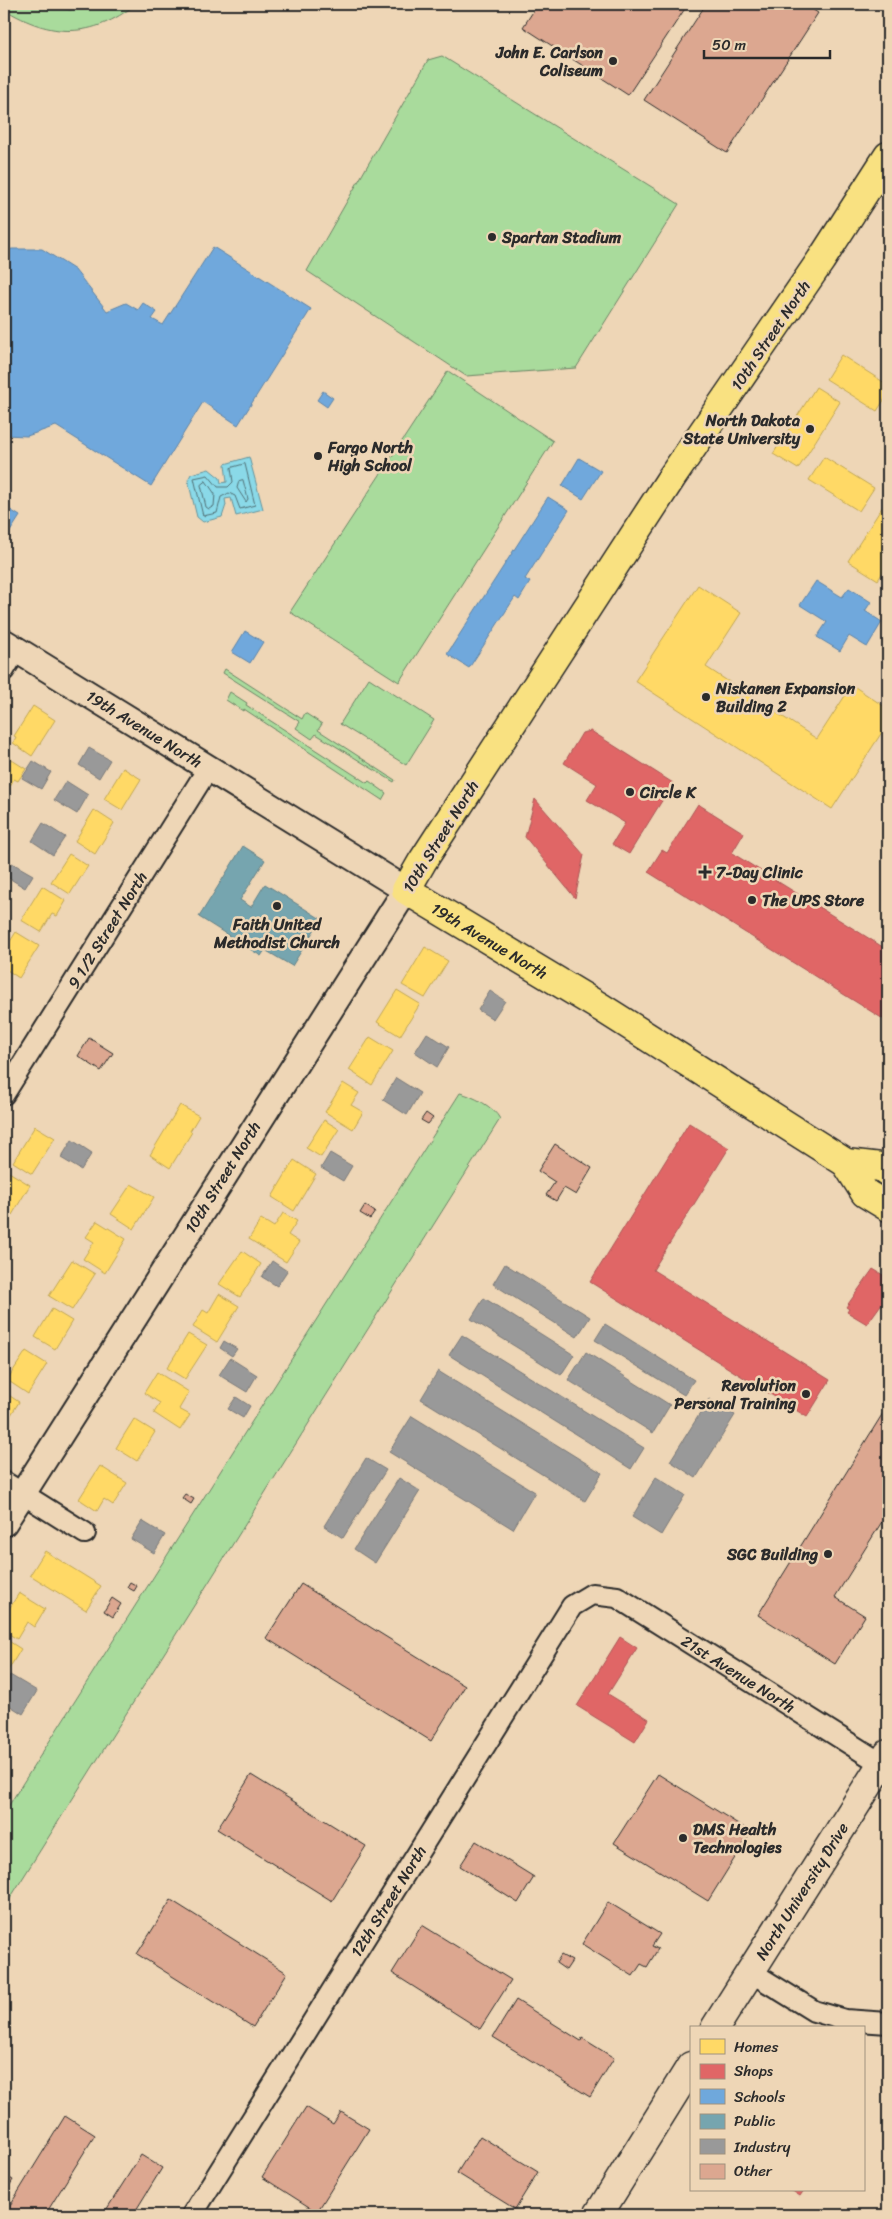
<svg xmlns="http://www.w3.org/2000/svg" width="892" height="2219" font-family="Sriracha,sans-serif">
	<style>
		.green { fill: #a9db9c; stroke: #6a8364 }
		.water { fill: #8ad9e8; stroke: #64939c }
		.homes { fill: #ffd966; stroke: #bfa554 }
		.shops { fill: #e06666; stroke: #aa5454 }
		.schools { fill: #6fa8dc; stroke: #5b82a7 }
		.public { fill: #76a5af; stroke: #608087 }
		.industry { fill: #999; stroke: #787878 }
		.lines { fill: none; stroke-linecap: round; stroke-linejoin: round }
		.shore { stroke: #517177; stroke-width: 1 }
		.building { fill: #dca790; stroke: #2b2b2b }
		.minor-casing { stroke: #2b2b2b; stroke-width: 24 }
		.tertiary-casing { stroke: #2b2b2b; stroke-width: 29 }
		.secondary-casing { stroke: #2b2b2b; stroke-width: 31 }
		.primary-casing { stroke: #2b2b2b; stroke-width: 31 }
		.minor { stroke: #eed6b6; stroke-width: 20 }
		.tertiary { stroke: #eed6b6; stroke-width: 25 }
		.secondary { stroke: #eed6b6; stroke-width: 28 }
		.primary { stroke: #f9e181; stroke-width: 28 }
		.poi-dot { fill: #2b2b2b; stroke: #eed6b6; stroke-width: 2 }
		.labels { text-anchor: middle; stroke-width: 5; stroke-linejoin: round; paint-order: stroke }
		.poi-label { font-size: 16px; font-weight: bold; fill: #2b2b2b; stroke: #eed6b6; text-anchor: start }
		.street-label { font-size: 16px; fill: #2b2b2b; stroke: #eed6b6 }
	</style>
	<rect width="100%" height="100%" fill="#eed6b6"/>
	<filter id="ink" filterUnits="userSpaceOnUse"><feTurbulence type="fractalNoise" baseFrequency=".02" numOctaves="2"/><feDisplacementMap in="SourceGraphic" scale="10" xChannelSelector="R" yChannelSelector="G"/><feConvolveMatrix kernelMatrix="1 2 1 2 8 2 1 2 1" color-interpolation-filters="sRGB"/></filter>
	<g filter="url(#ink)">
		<path class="green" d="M4,4h36l30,6 23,-6h43c-44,35 -85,34 -132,5z
			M442,56l237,148 -103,164 -110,8 -159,-105 121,-211z
			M448,371l105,70 -154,241 -109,-70z
			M225,669l77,50 3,-6 17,11 -4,6 77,50 -1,2 -78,-48 -4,5 -16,-11 4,-6 -77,-49z
			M369,678l65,42 -28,45 -66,-41z
			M230,692l17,11 -1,2 121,78 2,-2 17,12 -4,7 -138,-91 -1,2 -17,-11z
			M460,1093c13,3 34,14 40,26l-496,789v-95z"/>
		<path class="water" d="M249,457l14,52 -27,7 -5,-18 -6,1 1,6 -4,12 -19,5 -6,-5 -9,-37 3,-6 18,-5 11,9 1,5 6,-1 -2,-18z"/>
		<path class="homes" d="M841,355l47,30v9l-11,17 -51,-32z
			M816,387l24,15 -42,67 -25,-15z
			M824,457l50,31 -15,23 -50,-31z
			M888,498v66l-10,16 -30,-19z
			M698,585l43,28 -35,54 111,72 35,-54 36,24v14l-56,86 -197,-128z
			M33,706l22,14 -23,36 -19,-13 3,-6 -2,-1z
			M4,755l22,14 -8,12 -4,-2 -10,17z
			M123,768l18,11 -19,31 -18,-11z
			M94,810l20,13 -19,31 -20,-13z
			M69,854l19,12 -18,28 -19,-12z
			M42,886l24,15 -9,15 -5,-2 -11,18 -20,-12z
			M16,932l23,14 -20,32 -15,-10v-17z
			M425,947l23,14 -23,37 -23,-13z
			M397,990l23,14 -20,32 -23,-14z
			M370,1037l23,14 -21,34 -23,-15z
			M343,1083l16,10 -8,12 12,7 -10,17 -28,-17z
			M180,1105l19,11 -9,15 2,1 -22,36 -20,-13z
			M324,1120l15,9 -18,28 -15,-9z
			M35,1126l20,12 -23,36 -19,-12z
			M294,1160l22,14 -22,37 -22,-14z
			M4,1169l26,16 -18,30 -8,-5z
			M131,1184l23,13 -20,32 -23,-15z
			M283,1213l14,8 -9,14 11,7 -13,20 -37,-23 12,-20 13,8z
			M97,1221l29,18 -21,34 -22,-14 11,-17 -8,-5z
			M242,1251l19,13 -21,33 -21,-13z
			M72,1260l23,14 -23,36 -23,-14z
			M219,1294l20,12 -22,36 -24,-15 10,-17 5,3z
			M52,1309l20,12 -17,28 -20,-12z
			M188,1334l19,11 -22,34 -18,-11z
			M26,1351l21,13 -19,30 -21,-14z
			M157,1372l32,20 -10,17 11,6 -10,15 -26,-17 6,-10 -16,-10z
			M4,1392l15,10 -15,24z
			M134,1419l21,13 -18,29 -21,-13z
			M100,1466l27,17 -14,22 -9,-6 -7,12 -18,-12z
			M45,1551l56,35 -15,24 -56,-35z
			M19,1593l26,16 -11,18 -7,-5 -10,17 -13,-8v-14z
			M4,1638l17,11 -17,28z"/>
		<path class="shops" d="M591,731l82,52 -44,71 -17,-10 13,-21 -38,-23 10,-16 -33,-21 18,-30z
			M535,799l49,56 -9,43 -50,-61z
			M698,804l46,29 -12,20 154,96 2,-4v77l-240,-150 14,-22 5,3z
			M689,1123l40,25 -76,122 177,110 -23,37 -217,-135z
			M873,1269l15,9v17l-21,29 -20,-12 2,-3 -3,-2z
			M620,1637l17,11 -29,46 41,25 -14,23 -58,-36z
			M791,2190h13l-4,6z"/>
		<path class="schools" d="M4,108l7,4 -7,13z
			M213,247l98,62 -73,116 -35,-23 -52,84 -95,-60 -29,10 -23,-1v-184l8,-2h30l33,21 32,41 19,-8 12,7 5,-7 14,9 -5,7 11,6z
			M323,391l10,7 -6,9 -10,-7z
			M579,458l22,13 -18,28 -21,-13z
			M548,497l21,13 -44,69 5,3 -11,18 -4,-3 -46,71 -22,-14z
			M4,506l16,10 -14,22 -2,-1z
			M816,581l26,16 7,-9 22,14 -6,9 17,11 -15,25 -18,-11 -9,15 -23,-14 10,-15 -27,-17z
			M245,631l18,11 -13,21 -18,-11z"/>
		<path class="public" d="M243,846l22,14 -25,40 11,7 14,-23 56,35 -29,47 -27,-16 -4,6 -62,-39z"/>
		<path class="industry" d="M89,748l21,12 -11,18 -20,-13z
			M33,761l18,11 -10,17 -19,-11z
			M66,781l22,14 -11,19 -23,-14z
			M43,823l22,14 -12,18 -21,-14z
			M12,863l21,12 -8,13 -21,-13z
			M490,991l15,10 -12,18 -15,-9z
			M427,1033l22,14 -12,20 -22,-15z
			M396,1078l24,15 -13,22 -24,-15z
			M72,1140l20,13 -11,17 -20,-12z
			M330,1153l22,13 -9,15 -22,-13z
			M272,1261l15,10 -10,15 -15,-9z
			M505,1264l85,53 -13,20 -84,-53z
			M484,1298l90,57 -13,20 -90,-56z
			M605,1324l89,56 -10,15 -89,-55z
			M462,1335l182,113 -13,21 -182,-114z
			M224,1341l13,8 -5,7 -12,-8z
			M586,1352l84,53 -17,28 -85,-53z
			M230,1358l27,17 -10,17 -28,-17z
			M438,1371l164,102 -17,28 -164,-102z
			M236,1397l14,9 -7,12 -15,-9z
			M709,1399l26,16 -39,63 -26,-17z
			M412,1416l123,76 -22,37 -124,-77z
			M366,1458l20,12 -43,68 -19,-12z
			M656,1477l29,18 -24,40 -29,-18z
			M399,1478l21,13 -45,72 -21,-14z
			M142,1521l23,14 -11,18 -23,-14z
			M10,1675l27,16 -14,23 -19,-12v-17z"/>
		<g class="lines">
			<path class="shore" d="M245,464l10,41 -15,4 -5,-13 -6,-3 -8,4 -4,16 -14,3 -9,-38 14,-3 10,12h10l5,-5 -2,-14z
				M243,480l5,19 -2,3 -9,-14 2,-7z
				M206,481l9,13 -1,12 -5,3 -3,-2 -5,-22z"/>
		</g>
		<path class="building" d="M538,4h150l-60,91 -105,-68z
			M706,4h98l14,9 -91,140 -83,-53z
			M89,1038l24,15 -12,18 -23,-15z
			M426,1113l7,5 -5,6 -7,-4z
			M555,1144l37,24 -16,27 -12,-7 -8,13 -10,-6 9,-13 -17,-11z
			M365,1205l10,7 -5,7 -10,-6z
			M888,1405v107l-53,85 30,19 -30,48 -77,-49z
			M185,1494l9,5 -3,5 -9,-6z
			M130,1582l7,4 -3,5 -7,-4z
			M301,1584l164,102 -34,55 -165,-103z
			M112,1598l9,6 -8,13 -9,-6z
			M658,1774l93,58 -43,69 -94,-58z
			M251,1775l115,71 -34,55 -115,-72z
			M476,1841l58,36 -16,26 -58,-37z
			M171,1900l116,73 -34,54 -116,-73z
			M608,1902l52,32 -8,12 6,3 -11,18 -6,-3 -8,12 -51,-32z
			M422,1925l89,55 -31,49 -88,-56z
			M561,1955l11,6 -6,9 -10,-7z
			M516,2000l65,41 1,-3 32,20 -24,39 -97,-60z
			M306,2107l27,17 8,-12 28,17 -52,83 -55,-35z
			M65,2116l30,19 -50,80h-41z
			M480,2136l58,36 -23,37 -58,-36z
			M141,2155l21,13 -29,47h-30z
			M4,2175l9,5 -9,14z"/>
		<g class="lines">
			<g class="minor-casing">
				<g id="minor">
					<path d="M4,670l12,-20"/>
					<path id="s1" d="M4,1094l205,-327"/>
					<path d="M4,1482l81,51"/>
					<path d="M751,1972l63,39 31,9 43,3"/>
					<path id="s2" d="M192,2215l380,-609 20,-12 25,3 265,167"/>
				</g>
			</g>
			<g class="tertiary-casing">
				<g id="tertiary">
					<path id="s3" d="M4,642l402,248 -402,633"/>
				</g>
			</g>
			<g class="secondary-casing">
				<g id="secondary">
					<path id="s4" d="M715,2028l173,-274"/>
					<path d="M598,2215l93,-149"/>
				</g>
			</g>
			<g class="primary-casing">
				<g id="primary">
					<path id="s5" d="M888,156l-67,104 -149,217 -250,385 -16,28 196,118 244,155 35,4 7,5"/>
					<path d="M846,1163l19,30 23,14"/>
				</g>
			</g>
			<use href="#minor" class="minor"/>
			<use href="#tertiary" class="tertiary"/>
			<use href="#secondary" class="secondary"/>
			<use href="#primary" class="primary"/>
		</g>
	</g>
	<g class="poi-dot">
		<circle cx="613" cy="61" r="5"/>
		<circle cx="492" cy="237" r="5"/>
		<circle cx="810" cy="429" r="5"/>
		<circle cx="318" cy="456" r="5"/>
		<circle cx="706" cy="697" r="5"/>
		<circle cx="630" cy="792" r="5"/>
		<path d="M702.5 864.5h5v5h5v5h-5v5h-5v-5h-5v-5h5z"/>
		<circle cx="752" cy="900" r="5"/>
		<circle cx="277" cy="906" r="5"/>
		<circle cx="806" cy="1394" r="5"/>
		<circle cx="828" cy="1554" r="5"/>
		<circle cx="683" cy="1838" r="5"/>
	</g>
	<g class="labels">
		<g class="poi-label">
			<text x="603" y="58" text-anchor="end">John E. Carlson<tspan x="603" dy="18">Coliseum</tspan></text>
			<text x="502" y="243">Spartan Stadium</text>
			<text x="800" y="426" text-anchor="end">North Dakota<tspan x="800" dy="18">State University</tspan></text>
			<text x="328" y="453">Fargo North<tspan x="328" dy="18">High School</tspan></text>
			<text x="716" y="694">Niskanen Expansion<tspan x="716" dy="18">Building 2</tspan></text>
			<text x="640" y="798">Circle K</text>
			<text x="716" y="878">7-Day Clinic</text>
			<text x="762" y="906">The UPS Store</text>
			<text x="277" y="930" text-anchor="middle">Faith United<tspan x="277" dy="18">Methodist Church</tspan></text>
			<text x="796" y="1391" text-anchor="end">Revolution<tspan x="796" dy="18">Personal Training</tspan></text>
			<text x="818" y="1560" text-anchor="end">SGC Building</text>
			<text x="693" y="1835">DMS Health<tspan x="693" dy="18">Technologies</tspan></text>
		</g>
		<g class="street-label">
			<text transform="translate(770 335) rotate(-56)" y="6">10th Street North</text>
			<text dy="6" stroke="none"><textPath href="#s3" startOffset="165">19th Avenue North</textPath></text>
			<text transform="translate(440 836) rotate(-58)" y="6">10th Street North</text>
			<text dy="6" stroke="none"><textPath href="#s1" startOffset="194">9 1/2 Street North</textPath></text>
			<text dy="6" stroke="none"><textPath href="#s5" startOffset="976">19th Avenue North</textPath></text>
			<text transform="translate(222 1177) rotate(-58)" y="6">10th Street North</text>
			<text dy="6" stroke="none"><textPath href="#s2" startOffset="910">21st Avenue North</textPath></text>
			<text dy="6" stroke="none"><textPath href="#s4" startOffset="162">North University Drive</textPath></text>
			<text dy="6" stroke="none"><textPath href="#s2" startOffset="370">12th Street North</textPath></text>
		</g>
	</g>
	<rect width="892" height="2219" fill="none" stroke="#eed6b6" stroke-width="20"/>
	<rect x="10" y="10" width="872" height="2199" fill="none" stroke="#2b2b2b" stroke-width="2" filter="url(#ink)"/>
	<rect x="690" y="2026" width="175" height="165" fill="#eed6b6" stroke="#a0927e"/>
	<rect x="700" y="2039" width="25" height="15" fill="#ffd966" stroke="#a0927e"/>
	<text x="734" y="2052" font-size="15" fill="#2b2b2b">Homes</text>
	<rect x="700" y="2064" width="25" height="15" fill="#e06666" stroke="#a0927e"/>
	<text x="734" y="2076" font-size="15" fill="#2b2b2b">Shops</text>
	<rect x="700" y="2089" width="25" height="15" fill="#6fa8dc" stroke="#a0927e"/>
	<text x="734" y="2102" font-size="15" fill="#2b2b2b">Schools</text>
	<rect x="700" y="2114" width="25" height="15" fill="#76a5af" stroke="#a0927e"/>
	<text x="734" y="2126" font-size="15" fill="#2b2b2b">Public</text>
	<rect x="700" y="2139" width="25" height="15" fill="#999999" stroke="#a0927e"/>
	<text x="734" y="2152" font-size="15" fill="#2b2b2b">Industry</text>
	<rect x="700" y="2164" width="25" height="15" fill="#dca790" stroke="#a0927e"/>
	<text x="734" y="2176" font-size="15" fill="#2b2b2b">Other</text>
	<path d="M704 50v8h126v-8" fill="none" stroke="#2b2b2b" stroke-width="2.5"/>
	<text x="712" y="50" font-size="15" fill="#2b2b2b" stroke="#eed6b6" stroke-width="4" paint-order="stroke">50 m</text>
</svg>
